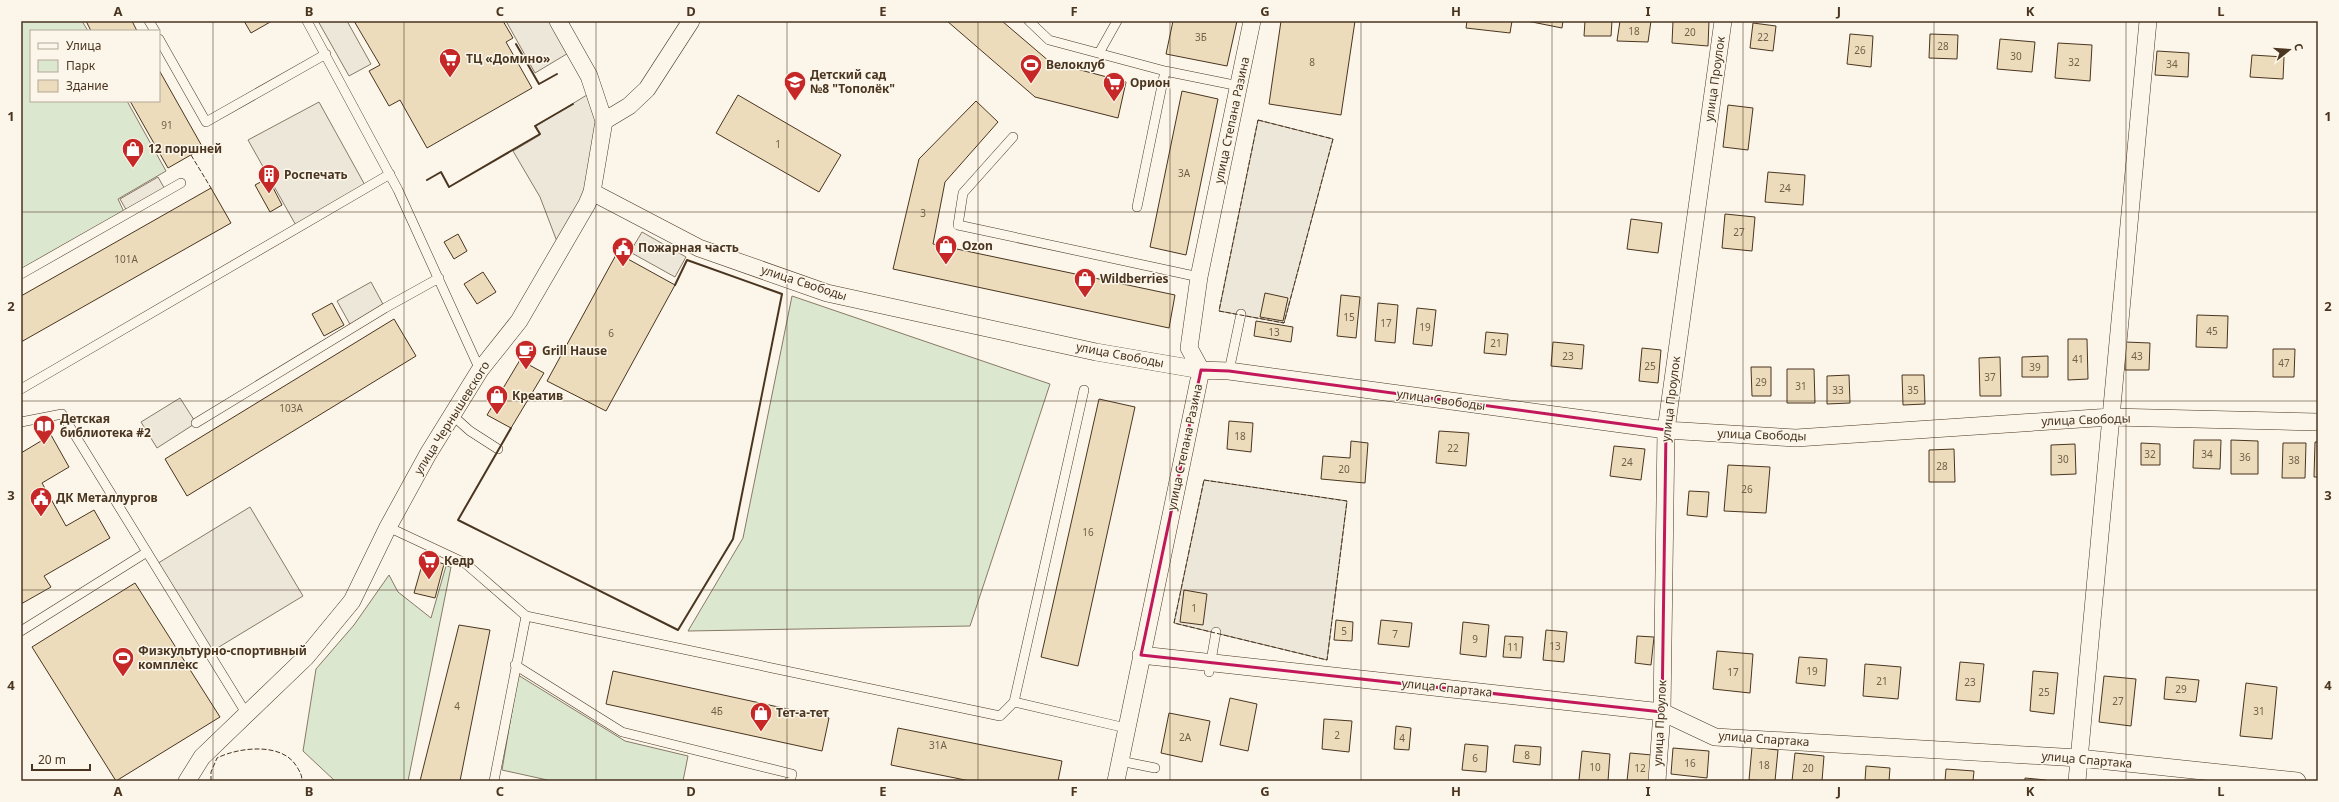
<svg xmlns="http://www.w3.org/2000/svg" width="2339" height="802" font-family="'Noto Sans',sans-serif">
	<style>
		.green { fill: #dce7d0; stroke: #887966 }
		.parking { fill: #ede7d9; stroke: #887966 }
		.building { fill: #ecdcbc; stroke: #4a3520 }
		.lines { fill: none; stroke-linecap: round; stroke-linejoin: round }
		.lane-casing { stroke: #4a3520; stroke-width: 10 }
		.street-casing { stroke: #4a3520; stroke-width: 18 }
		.lane { stroke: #fbf6e9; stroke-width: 9 }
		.street { stroke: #fbf6e9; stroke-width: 17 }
		.fence { stroke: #4a3520; stroke-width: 1; stroke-dasharray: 5 2; stroke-linecap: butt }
		.wall { stroke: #4a3520; stroke-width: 2 }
		.marked { fill: none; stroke: #c2185b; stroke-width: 3; stroke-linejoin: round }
		.grid { fill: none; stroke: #4a3520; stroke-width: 1; stroke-opacity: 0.55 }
		.labels { text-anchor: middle; stroke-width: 3; stroke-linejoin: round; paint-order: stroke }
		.number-label { font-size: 10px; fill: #725f47 }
		.poi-label { font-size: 12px; font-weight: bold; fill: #4a3520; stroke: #fbf6e9; text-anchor: start }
		.street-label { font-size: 12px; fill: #4a3520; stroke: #fbf6e9 }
		.neatline { fill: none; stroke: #4a3520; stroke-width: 1.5 }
		.grid-label { font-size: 13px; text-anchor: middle; font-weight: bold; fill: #4a3520 }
	</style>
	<rect width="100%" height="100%" fill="#fbf6e9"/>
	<path class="green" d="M21,21h61l6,10h-57v70h96l39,70 -48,28 6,13 -103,57z
		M792,296l258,88 -80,242 -282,5 55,-93z
		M446,566l5,1 -43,214h-73l-32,-30 13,-82 38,-44 35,-50 9,17 33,26z
		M518,675l107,66 63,15 -5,25h-131l-50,-11z"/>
	<path class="parking" d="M318,21h29l24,43 -22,12z
		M506,21h52l17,28 -40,24z
		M595,90l6,18 -9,84 -31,60 -21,-55 -27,-46 27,-16 -4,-9z
		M319,102l47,85 -68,42 -50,-89z
		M1258,120l75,19 -49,184 -65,-12z
		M158,177l8,14 -38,22 -8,-14z
		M642,232l44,25 -11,20 -45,-25z
		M371,282l14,26 -33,20 -15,-27z
		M180,398l16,25 -39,25 -16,-26z
		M1204,480l143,21 -20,159 -153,-37z
		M250,507l53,89 -94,57 -54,-88z"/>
	<path class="building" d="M86,21h46l5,10h-46z
		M244,21h28l-21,12z
		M354,21h149l10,17 -7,4 26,46 -105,60 -27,-48 -11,6 -20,-35 11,-6z
		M947,21h55l48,41 76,20 -8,36 -83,-21z
		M1173,21h64l-10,45 -61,-12z
		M1281,21h74l-14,94 -72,-11z
		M1467,21h45l-2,12 -44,-5z
		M1527,21h36l-1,7z
		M1585,21h27l-1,15h-27z
		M1620,21h31l-3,21 -31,-1z
		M1673,21h36l-1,25 -36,-3z
		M1753,23l23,3 -3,25 -23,-3z
		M1850,34l23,2 -2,31 -24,-3z
		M1930,34l28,1 -1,24 -28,-1z
		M2000,39l35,3 -3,30 -35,-3z
		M2058,43l34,2 -2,36 -35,-3z
		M2157,51l32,2 -1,24 -33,-2z
		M2252,55l32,2 -1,22 -33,-2z
		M159,70l44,78 -35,20 -38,-67h29z
		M1182,91l36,8 -32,156 -36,-8z
		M738,95l103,60 -22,37 -103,-59z
		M976,101l22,21 -53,60 -12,62 242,51 -6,33 -276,-59 26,-110z
		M1728,105l25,3 -5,42 -25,-3z
		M1768,172l37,3 -2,30 -38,-3z
		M268,178l14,27 -12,7 -15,-27z
		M211,188l20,35 -210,119v-46z
		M1725,214l30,3 -3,34 -30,-3z
		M1631,219l31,4 -4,30 -31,-4z
		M458,234l9,17 -13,8 -10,-17z
		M617,253l58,32 -69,126 -59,-30z
		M483,272l13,20 -19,12 -13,-20z
		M1265,293l23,5 -5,23 -23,-4z
		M1341,295l19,2 -4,41 -19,-2z
		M332,303l12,22 -20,11 -12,-22z
		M1378,303l20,2 -3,38 -20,-2z
		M1417,308l19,2 -4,36 -19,-2z
		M2197,315l31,1 -1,32 -31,-1z
		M394,319l22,37 -229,140 -22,-37z
		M1256,321l37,6 -2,15 -37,-6z
		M1486,332l22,2 -2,21 -22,-2z
		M2068,339h19l1,40 -20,1z
		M1553,342l31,3 -2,24 -31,-3z
		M2125,342l25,1 -1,27h-24z
		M1642,348l19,2 -3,33 -19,-2z
		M2273,349h22l-1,28h-21z
		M2048,356v21h-26v-20z
		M2000,357l1,39h-21l-1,-38z
		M520,360l24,13 -33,55 -24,-13z
		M1751,367h20v29h-19z
		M1787,369h27l1,34h-28z
		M1849,375l1,28 -23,1v-28z
		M1902,375h22l1,29 -22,1z
		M1099,399l36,8 -57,259 -37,-9z
		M1229,421l24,2 -2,29 -24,-3z
		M1439,431l30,2 -3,33 -30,-3z
		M51,435l18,32 -27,16 24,43 28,-16 16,28 -66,38 7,11 -30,17v-151z
		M2194,440h27l-1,29 -27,-1z
		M2231,440l27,1v33h-27z
		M1351,441l17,2 -3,40 -44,-4 2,-23 27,2z
		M2315,442h3v35h-4z
		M2141,443l19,1v21h-19z
		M2283,443h23l-1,35h-23z
		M2075,444l1,30 -25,1v-30z
		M1614,446l31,3 -4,31 -31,-4z
		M1954,449l1,33h-26v-32z
		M1728,465l42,2 -4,46 -42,-2z
		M1689,491l20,1 -2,25 -20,-2z
		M424,558l20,6 -9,34 -21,-5z
		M135,583l85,134 -104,64 -84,-134z
		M1184,590l23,4 -4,31 -23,-3z
		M1336,620l17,2 -1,19 -18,-1z
		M1381,620l31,3 -3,24 -31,-3z
		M1463,622l26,3 -3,32 -26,-3z
		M459,625l31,5 -30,151h-40z
		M1546,630l21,2 -3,30 -21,-2z
		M1505,636l18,1 -2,21 -18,-1z
		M1637,636l17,1 -3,28 -16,-2z
		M1717,651l36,3 -3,39 -37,-4z
		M1799,657l28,2 -2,27 -29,-3z
		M1960,662l24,2 -4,38 -24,-2z
		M1865,664l36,3 -3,32 -35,-3z
		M613,671l216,47 -7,33 -216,-47z
		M2033,671l25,2 -4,41 -24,-3z
		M2104,676l32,3 -5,47 -32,-4z
		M2166,677l33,3 -3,22 -32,-3z
		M2246,683l31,4 -5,52 -32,-3z
		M1230,698l27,6 -9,47 -28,-6z
		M1169,713l41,8 -8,41 -41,-9z
		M1324,719l28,2 -3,31 -27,-3z
		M1396,726l15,2 -2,22 -15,-1z
		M898,728l164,33 -4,20h-88l-79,-16z
		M1465,744l23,2 -2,26 -24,-2z
		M1515,745l26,2 -1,18 -27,-3z
		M1752,747l26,3 -3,31 -26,-1z
		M1673,748l36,3 -2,27 -36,-4z
		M1582,751l28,3 -2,27 -29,-1z
		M1630,753l22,2 -3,26h-22z
		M1795,753l29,3 -2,25h-30z
		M1866,766l24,2 -1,13h-24z
		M1946,769l28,2 -1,10h-28z
		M2025,778l21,2v1h-21z"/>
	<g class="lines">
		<g class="lane-casing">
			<path id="lane" d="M149,21l6,10
				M307,21l91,169 82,180
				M1029,21l20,19 116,31
				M159,39l47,83 120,-68
				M1099,53l18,-32
				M1013,137l-50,56 -5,32 241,52
				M1137,207l28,-136 74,15
				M21,274l160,-91
				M1229,371l12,-57
				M21,389l369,-215
				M1084,390l-70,312 112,26
				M452,415l18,16 28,18
				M21,422l41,-8 184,299
				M196,423l189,-115 54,-30
				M388,527l77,36 61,53 -32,165
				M526,616l474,100 14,-14
				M21,631l126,-79
				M515,665l107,67 170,42 -2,7
				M1209,672l7,-40
				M1120,761l35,7"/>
		</g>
		<g class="street-casing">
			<path id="street" d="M558,21l31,55 15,45
				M592,192l107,56 128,45 269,59 105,18 28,1 437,59 130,8 315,-21 207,5
				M1141,655l521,57 53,25 364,21 218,23
				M187,781l15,-24 104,-100 46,-56 36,-74 40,-73 52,-84 39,-49 68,-117 5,-12 12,-71 25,-15 18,-17 44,-68
				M1116,781l85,-411 -12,-22 10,-71 53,-256
				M1657,781l5,-69 4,-282 57,-409
				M2077,781l71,-760"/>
		</g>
		<use href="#lane" class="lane"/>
		<use href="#street" class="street"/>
		<path class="fence" d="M1258,120l75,19 -49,184 -65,-12z
			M191,155l20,33
			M1204,480l143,21 -20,159 -153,-37z
			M211,781v-9l6,-14c22,-11 66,-16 80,9 3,5 5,8 5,14"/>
		<path class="wall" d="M516,44l23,40 18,-10
			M427,180l14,-8 8,15 91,-53 -5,-8 38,-22
			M511,428l-53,92 220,110 55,-91 49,-245 -95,-34 -12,25"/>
	</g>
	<path class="marked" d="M1201,370l28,1 437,59 -4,282 -521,-57z"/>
	<path class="grid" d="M213,21v760M404,21v760M596,21v760M787,21v760M978,21v760M1170,21v760M1361,21v760M1552,21v760M1743,21v760M1934,21v760M2126,21v760M21,212h2297M21,401h2297M21,590h2297"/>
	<defs>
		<g id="supermarket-pin" transform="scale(1.15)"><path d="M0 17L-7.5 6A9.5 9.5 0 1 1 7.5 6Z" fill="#c62828" stroke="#fbf6e9"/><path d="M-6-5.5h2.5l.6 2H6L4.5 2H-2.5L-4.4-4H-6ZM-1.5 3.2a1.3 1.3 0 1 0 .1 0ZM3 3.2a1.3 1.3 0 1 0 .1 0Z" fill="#fff"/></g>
		<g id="stadium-pin" transform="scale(1.15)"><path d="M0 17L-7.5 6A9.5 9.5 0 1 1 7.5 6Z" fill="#c62828" stroke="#fbf6e9"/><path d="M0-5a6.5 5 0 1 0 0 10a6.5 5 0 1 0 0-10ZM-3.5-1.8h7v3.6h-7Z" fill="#fff"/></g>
		<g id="school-pin" transform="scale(1.15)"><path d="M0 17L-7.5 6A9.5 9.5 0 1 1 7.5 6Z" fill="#c62828" stroke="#fbf6e9"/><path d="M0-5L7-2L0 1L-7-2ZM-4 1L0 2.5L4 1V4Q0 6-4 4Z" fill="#fff"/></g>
		<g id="shop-pin" transform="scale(1.15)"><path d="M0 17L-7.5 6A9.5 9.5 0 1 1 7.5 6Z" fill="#c62828" stroke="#fbf6e9"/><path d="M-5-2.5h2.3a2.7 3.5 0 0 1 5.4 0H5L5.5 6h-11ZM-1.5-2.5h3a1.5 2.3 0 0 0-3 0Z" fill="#fff"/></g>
		<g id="building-pin" transform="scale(1.15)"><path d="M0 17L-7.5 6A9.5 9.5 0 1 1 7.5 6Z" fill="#c62828" stroke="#fbf6e9"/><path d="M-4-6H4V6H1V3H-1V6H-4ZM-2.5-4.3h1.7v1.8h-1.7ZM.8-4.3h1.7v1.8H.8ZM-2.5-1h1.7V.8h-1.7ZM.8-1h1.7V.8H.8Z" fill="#fff"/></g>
		<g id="civic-pin" transform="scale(1.15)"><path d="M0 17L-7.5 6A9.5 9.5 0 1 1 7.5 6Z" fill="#c62828" stroke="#fbf6e9"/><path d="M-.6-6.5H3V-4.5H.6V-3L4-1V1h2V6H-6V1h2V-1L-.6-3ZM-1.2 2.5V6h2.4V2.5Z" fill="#fff"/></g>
		<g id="cafe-pin" transform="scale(1.15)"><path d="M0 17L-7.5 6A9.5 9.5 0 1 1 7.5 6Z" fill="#c62828" stroke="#fbf6e9"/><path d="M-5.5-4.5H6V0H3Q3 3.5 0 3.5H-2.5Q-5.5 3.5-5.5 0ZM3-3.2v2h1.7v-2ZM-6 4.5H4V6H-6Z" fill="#fff"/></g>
		<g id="library-pin" transform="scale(1.15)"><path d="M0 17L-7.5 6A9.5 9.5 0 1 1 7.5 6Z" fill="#c62828" stroke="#fbf6e9"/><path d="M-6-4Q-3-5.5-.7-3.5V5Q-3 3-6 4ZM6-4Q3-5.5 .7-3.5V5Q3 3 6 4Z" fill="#fff"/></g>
	</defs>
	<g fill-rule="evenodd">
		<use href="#supermarket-pin" x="450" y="59"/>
		<use href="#stadium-pin" x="1031" y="65"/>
		<use href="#school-pin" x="795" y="82"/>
		<use href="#supermarket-pin" x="1114" y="83"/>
		<use href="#shop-pin" x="133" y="149"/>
		<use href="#building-pin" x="269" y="175"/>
		<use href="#shop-pin" x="946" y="246"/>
		<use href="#civic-pin" x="623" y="248"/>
		<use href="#shop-pin" x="1085" y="279"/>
		<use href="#cafe-pin" x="526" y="351"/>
		<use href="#shop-pin" x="497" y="396"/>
		<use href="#library-pin" x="44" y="426"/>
		<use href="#civic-pin" x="41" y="498"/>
		<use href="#supermarket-pin" x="429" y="561"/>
		<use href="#stadium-pin" x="123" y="658"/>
		<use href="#shop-pin" x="761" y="713"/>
	</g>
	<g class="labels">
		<g class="number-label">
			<text x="1634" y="35">18</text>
			<text x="1690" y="36">20</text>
			<text x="1201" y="41">3Б</text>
			<text x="1763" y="41">22</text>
			<text x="1943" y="50">28</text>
			<text x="1860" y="54">26</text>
			<text x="2016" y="60">30</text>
			<text x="1312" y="66">8</text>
			<text x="2074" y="66">32</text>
			<text x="2172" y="68">34</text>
			<text x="167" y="129">91</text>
			<text x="778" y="148">1</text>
			<text x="1184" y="177">3А</text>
			<text x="1785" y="192">24</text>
			<text x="923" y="217">3</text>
			<text x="1739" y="236">27</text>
			<text x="126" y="263">101А</text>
			<text x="1349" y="321">15</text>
			<text x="1386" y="327">17</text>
			<text x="1425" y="331">19</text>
			<text x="2212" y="335">45</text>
			<text x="1274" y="336">13</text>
			<text x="611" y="337">6</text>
			<text x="1496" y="347">21</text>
			<text x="1568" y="360">23</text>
			<text x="2137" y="360">43</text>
			<text x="2078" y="363">41</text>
			<text x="2284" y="367">47</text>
			<text x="1650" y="370">25</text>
			<text x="2035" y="371">39</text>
			<text x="1990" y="381">37</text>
			<text x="1761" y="386">29</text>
			<text x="1801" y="390">31</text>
			<text x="1838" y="394">33</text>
			<text x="1913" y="394">35</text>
			<text x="291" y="412">103А</text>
			<text x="1240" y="440">18</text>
			<text x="1453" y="452">22</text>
			<text x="2150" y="458">32</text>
			<text x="2207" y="458">34</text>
			<text x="2245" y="461">36</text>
			<text x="2063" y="463">30</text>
			<text x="2294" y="464">38</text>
			<text x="1627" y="466">24</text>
			<text x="1942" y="470">28</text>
			<text x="1344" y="473">20</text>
			<text x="1747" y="493">26</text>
			<text x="1088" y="536">16</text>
			<text x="1194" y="612">1</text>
			<text x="1344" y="635">5</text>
			<text x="1395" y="638">7</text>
			<text x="1475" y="643">9</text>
			<text x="1555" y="650">13</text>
			<text x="1513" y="651">11</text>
			<text x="1812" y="675">19</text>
			<text x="1733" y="676">17</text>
			<text x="1882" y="685">21</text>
			<text x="1970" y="686">23</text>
			<text x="2181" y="693">29</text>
			<text x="2044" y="696">25</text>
			<text x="2118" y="705">27</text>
			<text x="457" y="710">4</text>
			<text x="717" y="715">4Б</text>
			<text x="2259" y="715">31</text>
			<text x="1337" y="739">2</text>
			<text x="1185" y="741">2А</text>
			<text x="1402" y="742">4</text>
			<text x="938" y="749">31А</text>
			<text x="1527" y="759">8</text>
			<text x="1475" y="762">6</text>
			<text x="1690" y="767">16</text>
			<text x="1764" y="769">18</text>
			<text x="1595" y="771">10</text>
			<text x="1640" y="772">12</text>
			<text x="1808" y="772">20</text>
		</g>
		<g class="poi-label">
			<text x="466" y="63">ТЦ «Домино»</text>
			<text x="1046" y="69">Велоклуб</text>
			<text x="810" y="79">Детский сад<tspan x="810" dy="14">№8 "Тополёк"</tspan></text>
			<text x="1130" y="87">Орион</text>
			<text x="148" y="153">12 поршней</text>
			<text x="284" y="179">Роспечать</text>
			<text x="962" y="250">Ozon</text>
			<text x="638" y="252">Пожарная часть</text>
			<text x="1100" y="283">Wildberries</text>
			<text x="542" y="355">Grill Hause</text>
			<text x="512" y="400">Креатив</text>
			<text x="60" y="423">Детская<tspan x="60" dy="14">библиотека #2</tspan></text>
			<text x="56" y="502">ДК Металлургов</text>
			<text x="444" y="565">Кедр</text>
			<text x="138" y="655">Физкультурно-спортивный<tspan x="138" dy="14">комплекс</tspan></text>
			<text x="776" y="717">Тет-а-тет</text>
		</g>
		<g class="street-label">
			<text transform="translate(1715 79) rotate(-82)" y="4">улица Проулок</text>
			<text transform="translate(1232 120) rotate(-78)" y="4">улица Степана Разина</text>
			<text transform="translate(804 283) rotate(18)" y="4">улица Свободы</text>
			<text transform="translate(1120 355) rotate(11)" y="4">улица Свободы</text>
			<text transform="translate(1671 399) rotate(-83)" y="4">улица Проулок</text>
			<text transform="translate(1441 400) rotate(8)" y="4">улица Свободы</text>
			<text transform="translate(452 418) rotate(-58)" y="4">улица Чернышевского</text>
			<text transform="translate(2086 420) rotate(-2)" y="4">улица Свободы</text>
			<text transform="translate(1762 435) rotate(2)" y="4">улица Свободы</text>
			<text transform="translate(1185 447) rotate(-78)" y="4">улица Степана Разина</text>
			<text transform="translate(1447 688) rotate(6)" y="4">улица Спартака</text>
			<text transform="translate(1660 723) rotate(-87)" y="4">улица Проулок</text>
			<text transform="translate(1764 739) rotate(4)" y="4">улица Спартака</text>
			<text transform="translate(2087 760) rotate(5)" y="4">улица Спартака</text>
		</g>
	</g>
	<rect width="2339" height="802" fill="none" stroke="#fbf6e9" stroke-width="44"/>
	<rect x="30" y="30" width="130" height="72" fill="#fbf6e9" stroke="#b4a999"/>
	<rect x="38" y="43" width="20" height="6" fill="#fbf6e9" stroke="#b4a999"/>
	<text x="66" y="50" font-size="12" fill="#4a3520">Улица</text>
	<rect x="38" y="60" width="20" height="12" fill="#dce7d0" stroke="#b4a999"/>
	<text x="66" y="70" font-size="12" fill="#4a3520">Парк</text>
	<rect x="38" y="80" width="20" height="12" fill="#ecdcbc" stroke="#b4a999"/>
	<text x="66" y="90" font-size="12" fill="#4a3520">Здание</text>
	<g transform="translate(2289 50) rotate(73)" stroke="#fbf6e9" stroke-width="3" paint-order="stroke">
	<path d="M0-3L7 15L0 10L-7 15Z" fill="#4a3520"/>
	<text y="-6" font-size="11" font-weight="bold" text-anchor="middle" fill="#4a3520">С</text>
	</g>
	<path d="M32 764v6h58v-6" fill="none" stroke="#4a3520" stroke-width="2"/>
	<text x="38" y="764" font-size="12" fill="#4a3520" stroke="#fbf6e9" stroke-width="3" paint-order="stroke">20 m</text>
	<rect x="22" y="22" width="2295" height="758" class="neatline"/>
	<g class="grid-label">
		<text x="118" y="16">A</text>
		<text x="309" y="16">B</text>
		<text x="500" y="16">C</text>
		<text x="691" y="16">D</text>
		<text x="883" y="16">E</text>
		<text x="1074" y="16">F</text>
		<text x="1265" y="16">G</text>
		<text x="1456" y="16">H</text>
		<text x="1648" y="16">I</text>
		<text x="1839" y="16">J</text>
		<text x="2030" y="16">K</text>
		<text x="2221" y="16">L</text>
		<text x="11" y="121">1</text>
		<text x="2328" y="121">1</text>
		<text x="11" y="311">2</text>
		<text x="2328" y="311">2</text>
		<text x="11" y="500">3</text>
		<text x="2328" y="500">3</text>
		<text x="11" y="690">4</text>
		<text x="2328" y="690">4</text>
		<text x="118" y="796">A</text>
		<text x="309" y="796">B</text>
		<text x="500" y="796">C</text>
		<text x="691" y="796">D</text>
		<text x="883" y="796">E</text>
		<text x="1074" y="796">F</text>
		<text x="1265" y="796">G</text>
		<text x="1456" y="796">H</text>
		<text x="1648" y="796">I</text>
		<text x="1839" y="796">J</text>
		<text x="2030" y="796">K</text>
		<text x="2221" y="796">L</text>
	</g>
</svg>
